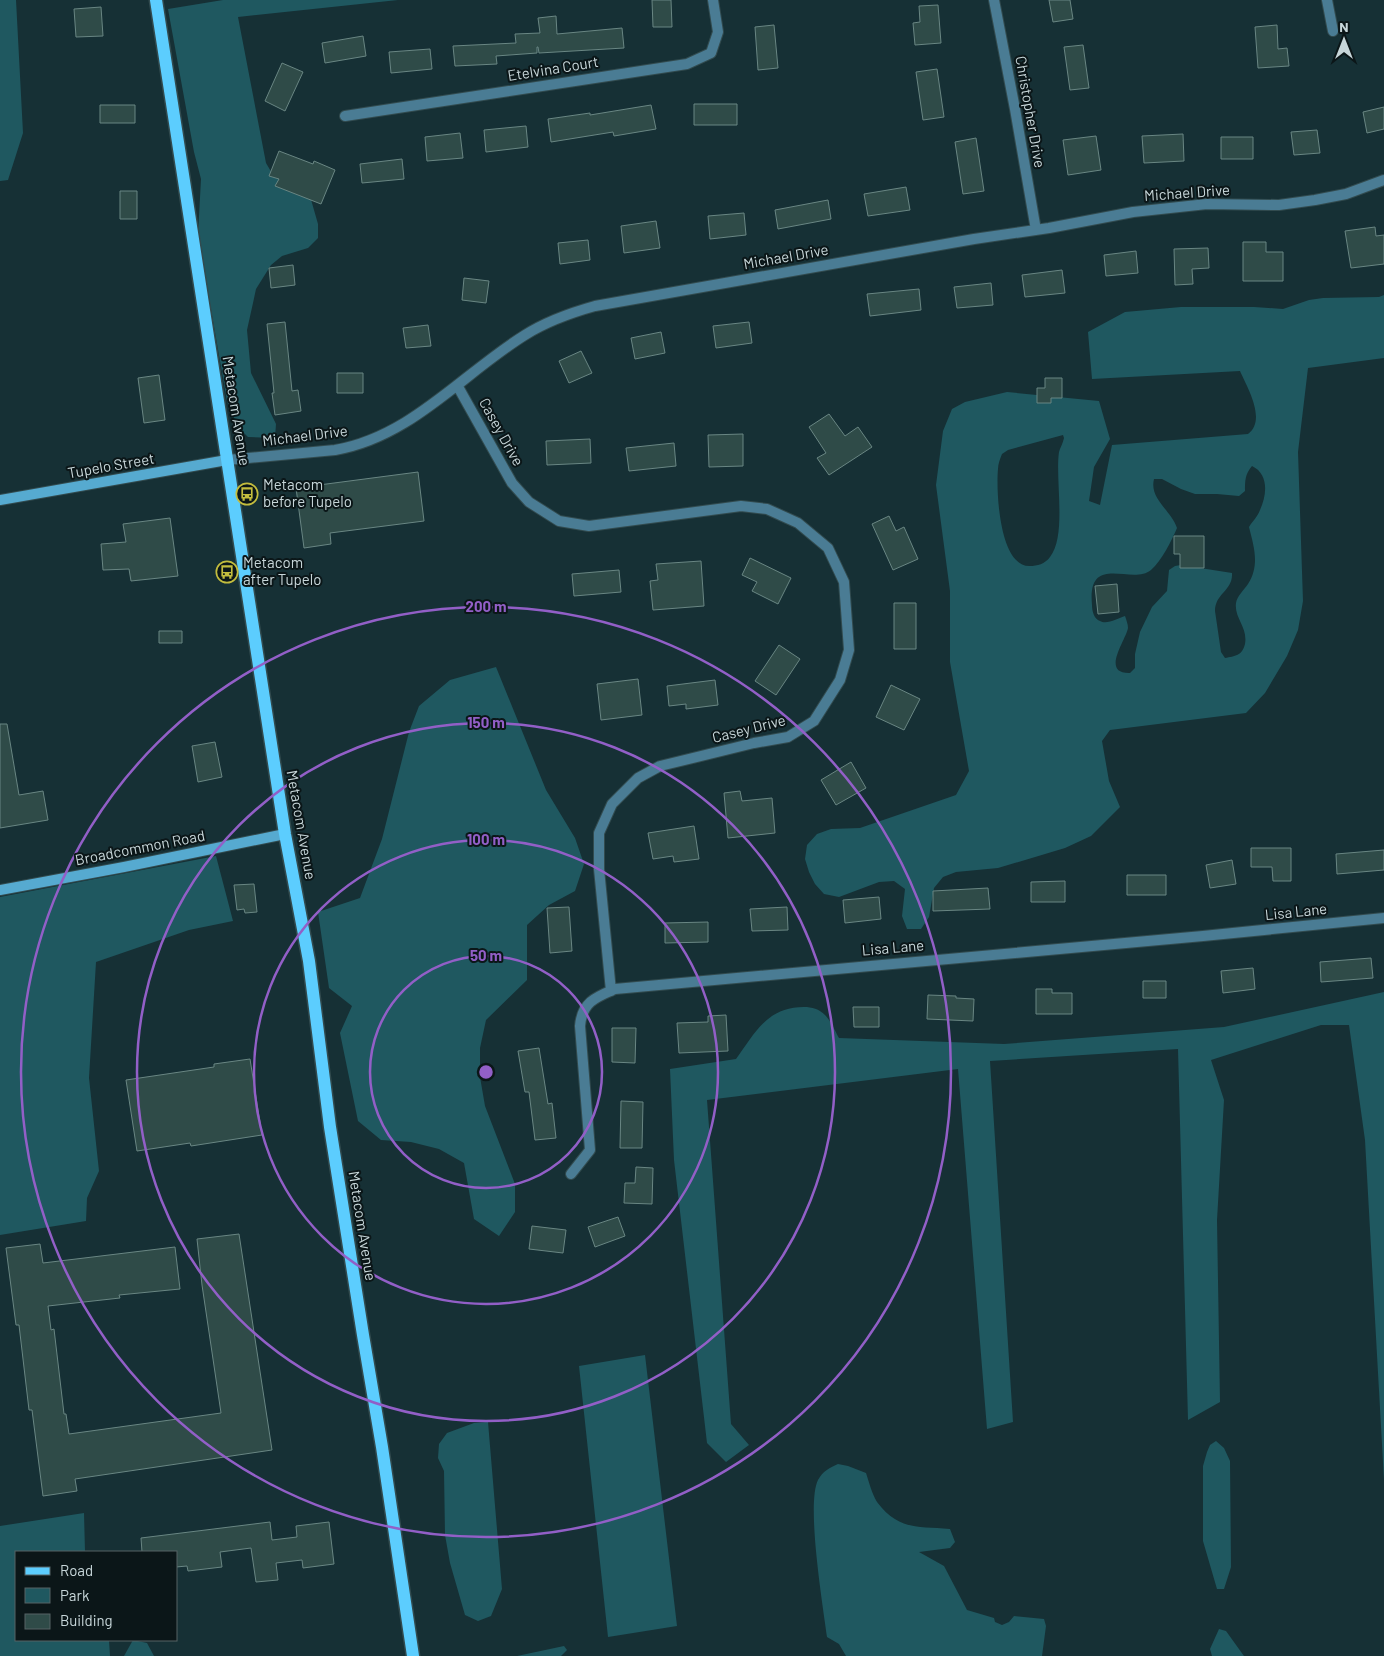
<svg xmlns="http://www.w3.org/2000/svg" width="1384" height="1656" font-family="Barlow,sans-serif">
	<style>
		.green { fill: #1f5860; fill-rule: evenodd }
		.building { fill: #2f4b48; stroke: #698683 }
		.lines { fill: none; stroke-linecap: round; stroke-linejoin: round }
		.street-casing { stroke: #324b4f; stroke-width: 12 }
		.secondary-casing { stroke: #324b4f; stroke-width: 12 }
		.primary-casing { stroke: #324b4f; stroke-width: 15 }
		.street { stroke: #4a7c94; stroke-width: 10 }
		.secondary { stroke: #56aad0; stroke-width: 10 }
		.primary { stroke: #5ccdfe; stroke-width: 12 }
		.ring { fill: none; stroke: #925fc7; stroke-width: 2.5 }
		.labels { text-anchor: middle; stroke-width: 4; stroke-linejoin: round; paint-order: stroke }
		.street-label { font-size: 15px; fill: #c7d6d9; stroke: #0b1618 }
		.poi-label { font-size: 15px; fill: #c7d6d9; stroke: #0b1618; text-anchor: start }
		.centre { fill: #925fc7; stroke: #0b1618; stroke-width: 2.5 }
		.ring-label { font-size: 15px; text-anchor: middle; font-weight: bold; fill: #925fc7; stroke: #0b1618; stroke-width: 4; stroke-linejoin: round; paint-order: stroke }
	</style>
	<rect width="100%" height="100%" fill="#163035"/>
	<path class="green" d="M0,0h16l7,133 -15,47 -8,1z
		M223,0h175l-160,17 28,146 7,12 37,21 8,28v14l-10,10 -26,8 -11,9 -15,24 -3,14 -6,27 4,43 25,51 -1,14 -27,-1 -10,-10 -11,-26 -29,-166 3,-56 -7,-27 -26,-143z
		M1384,295v63l-76,10 -10,84 5,149 -5,29 -11,26 -22,37 -19,20 -136,17 -8,11 7,40 11,26 -29,29 -26,12 -67,20 -42,4 -13,5 -9,11 -5,29 -8,12h-14l-5,-13 3,-27 -11,-8 -15,1 -40,15 -15,-3 -9,-10 -6,-12 -4,-13 2,-14 10,-11 14,-5 29,-1 96,-33 13,-24 -19,-109v-71l-14,-106 7,-54 9,-22 13,-7 42,-10 92,9 11,38 -16,28 -5,34 11,4 12,-60 136,-11c19,-14 -1,-47 -8,-63l-148,8 -4,-47 37,-20 56,-5h73l29,2 26,-9 14,-2 56,-1zM1063,435l1,3c-1,5 -4,10 -5,14 -4,28 8,83 -9,105 -5,7 -13,9 -20,9 -31,1 -34,-76 -32,-97 0,-5 2,-10 4,-15l6,-4zM1252,466c17,8 15,29 8,44 -2,6 -8,12 -11,17 5,20 11,38 -1,57 -4,6 -11,12 -12,19 -2,15 12,24 9,41 -3,12 -10,12 -20,14l-4,-6 -6,-41c0,-18 18,-20 17,-38l-51,-8 -6,1 -6,4 -2,21 -15,16 -12,25 -5,22v14l-5,5c-30,1 -4,-33 -2,-45 0,-4 -2,-9 -3,-12 -7,2 -18,9 -25,5 -6,-2 -8,-10 -8,-16 -5,-53 40,-19 59,-35 11,-10 20,-28 26,-42 -6,-18 -28,-29 -23,-49h8l19,10 14,5h22l22,2 6,-5c0,-10 0,-17 7,-25z
		M496,667l50,123 29,48 9,26 -9,27 -26,14 -22,20v55l-41,40 -6,28v29l5,29 30,78v28l-16,24 -25,-17 -10,-56 -25,-14 -28,-7 -30,-2 -23,-19 -18,-88 12,-27 -23,-18 -11,-76 42,-14 22,-59 27,-107 10,-26 31,-26z
		M216,856l17,65 -44,9 -93,32 -7,116 10,93 -12,27 -1,23 -86,14v-338z
		M1384,992v488l-19,-340 -16,-115h-28l-110,35 13,40 -7,120 3,182 -32,18 -10,-371 -188,12 23,361 -26,7 -29,-360 -251,31 24,324 18,21 -23,17 -19,-19 -33,-283 -4,-91 66,-10c19,-26 31,-52 68,-52 8,0 15,2 21,8 6,6 10,16 14,23l165,6 220,-17z
		M645,1355l32,271 -69,11 -29,-271z
		M488,1422l14,167 -11,27 -13,5 -13,-6 -15,-52 -5,-28 -1,-64 -6,-13 1,-14 8,-11 27,-10z
		M1216,1441l8,7 6,13 1,106 -7,22h-7l-14,-48v-75l4,-14 3,-7z
		M838,1464l10,2 18,7c3,9 6,21 11,29 22,29 41,24 73,27l5,13 -5,6 -31,4 25,14 23,44 27,8 1,4 7,3 7,-3 5,-6 30,3 2,7 -4,30h-196l-7,-12 -12,-7c-4,-31 -21,-133 -9,-157 5,-9 11,-12 20,-16z
		M84,1513l1,39h-69v88h93l1,16h-110v-130z
		M1219,1629l7,2 18,25h-32l-2,-7z
		M133,1640l14,3 7,13h-30z
		M564,1646l3,4 -6,6h-44z"/>
	<path class="building" d="M652,0h19l1,27h-19z
		M1049,0h21l3,19 -20,3z
		M938,5l3,38 -26,2 -2,-22 7,-1 -1,-16z
		M101,7l2,29 -27,1 -2,-28z
		M556,16l1,18 65,-6 2,20 -85,5 -1,-6h-1v6l-41,3 1,8 -42,2 -2,-20 63,-3 -1,-9 25,-1 -2,-15z
		M774,25l4,43 -20,2 -3,-43z
		M1277,25l1,24 9,-1 2,18 -31,2 -3,-41z
		M363,36l3,20 -41,7 -3,-20z
		M1083,45l6,43 -19,2 -6,-43z
		M430,49l2,20 -41,4 -2,-21z
		M282,63l21,9 -18,39 -20,-10z
		M937,69l7,48 -21,3 -7,-48z
		M694,104h43v21h-43z
		M100,105h35v18h-35z
		M651,105l5,24 -42,7 -1,-4 -62,10 -3,-23 42,-6v2z
		M1384,107v22l-17,4 -4,-21z
		M526,126l2,21 -42,5 -2,-22z
		M1317,130l3,23 -26,2 -3,-23z
		M460,133l3,25 -36,3 -2,-24z
		M1183,134l1,27 -40,2 -2,-27z
		M1096,136l5,34 -33,5 -5,-35z
		M1221,137h32v22h-32z
		M976,138l8,53 -21,3 -8,-52z
		M279,151l34,13 1,-3 21,9 -14,34 -46,-18 4,-7 -10,-3z
		M402,159l2,20 -42,4 -2,-19z
		M906,187l4,23 -42,6 -4,-22z
		M120,191h17v28h-17z
		M828,200l3,19 -53,10 -3,-19z
		M744,213l2,22 -36,4 -2,-23z
		M656,221l4,27 -36,5 -3,-27z
		M1375,227l1,9 8,-1v29l-33,4 -6,-37z
		M588,240l2,20 -30,4 -2,-21z
		M1243,242h23v10h17v29h-40z
		M1208,248l1,20 -17,1 1,15 -18,1 -1,-36z
		M1136,251l2,22 -32,3 -2,-21z
		M293,265l2,20 -24,3 -2,-20z
		M1062,270l3,23 -40,4 -3,-22z
		M464,278l25,3 -3,22 -24,-3z
		M991,283l2,22 -36,3 -3,-21z
		M919,289l2,21 -51,6 -3,-22z
		M285,322l7,69 6,-1 3,21 -26,4 -3,-22h2l-7,-69z
		M749,322l3,21 -36,5 -3,-22z
		M428,325l3,21 -25,2 -3,-20z
		M661,332l4,21 -30,6 -4,-21z
		M581,351l11,22 -23,10 -10,-22z
		M337,373h26v20h-26z
		M159,375l6,45 -21,3 -6,-45z
		M1045,378h17v20h-11v5h-14v-15h8z
		M829,414l16,22 13,-9 14,20 -43,28 -12,-17 9,-5 -17,-26z
		M743,434v32l-34,1 -1,-32z
		M590,439l1,24 -44,2 -1,-24z
		M674,443l2,23 -47,5 -3,-23z
		M418,472l6,49 -94,12 1,11 -27,4 -8,-60z
		M889,516l7,15 8,-4 14,32 -25,11 -21,-46z
		M170,518l8,58 -47,5 -2,-12 -26,1 -2,-26 25,-2 -3,-18z
		M1174,536h30v32h-24v-14h-6z
		M750,558l41,20 -13,26 -26,-13 5,-9 -15,-7z
		M701,561l3,45 -51,4 -3,-29 8,-1 -2,-16z
		M619,570l2,22 -47,4 -2,-22z
		M1117,584l2,28 -21,2 -3,-28z
		M894,603h22v46h-22z
		M159,631h23v12h-23z
		M779,645l21,14 -24,36 -21,-14z
		M638,679l4,36 -41,5 -4,-36z
		M715,680l3,25 -32,4v-5l-17,2 -2,-20z
		M891,685l29,14 -16,31 -28,-13z
		M0,724h7l12,71 24,-4 5,29 -48,8z
		M215,742l7,35 -24,5 -6,-36z
		M851,762l15,26 -30,17 -15,-25z
		M740,791l2,10 30,-3 3,35 -47,5 -4,-45z
		M694,826l5,33 -25,3 -1,-6 -20,3 -5,-26z
		M1251,848h40v33h-18l-1,-14h-21z
		M1384,850v20l-47,4 -1,-20z
		M1232,860l4,24 -26,4 -4,-23z
		M1127,875h39v20h-39z
		M1065,881v21h-34v-20z
		M254,884l3,28 -12,1 -1,-4 -7,1 -3,-25z
		M988,888l2,21 -57,2v-20z
		M879,897l2,22 -36,4 -2,-23z
		M569,907l3,44 -22,2 -3,-45z
		M787,907l1,23 -36,1 -2,-22z
		M708,922v20l-43,1v-20z
		M1371,958l2,20 -52,4 -1,-20z
		M1253,968l2,21 -32,4 -2,-22z
		M1143,981h23v17h-23z
		M1036,989h16v4h20v21h-36z
		M928,995l28,1v2l18,1 -1,22 -46,-2z
		M853,1007h26v20h-25z
		M726,1015l2,36 -49,2 -2,-30 31,-1v-6z
		M612,1028h24l-1,35 -23,-1z
		M539,1048l9,56 4,-1 4,35 -21,2 -6,-48h-4l-7,-41z
		M250,1059l12,76 -71,11 -1,-3 -53,8 -11,-71 88,-13v-3z
		M621,1101l22,1 -1,46h-22z
		M636,1167l17,1 -1,36 -28,-1 1,-20h10z
		M618,1217l7,19 -30,11 -7,-20z
		M532,1226l34,4 -3,23 -34,-4z
		M239,1234l33,216 -197,29 2,12 -34,5 -11,-86h-3l-10,-85h-3l-10,-77 34,-4 3,19 132,-16 5,42 -61,6 1,3 -72,8 3,24 3,-1 10,85h2l3,20 152,-21 -19,-128 -5,-46z
		M270,1522l2,18 25,-3 -1,-11 33,-4 5,42 -31,4 -1,-8 -26,3 2,17 -22,2 -5,-34 -31,4 2,15 -34,4 -1,-5 -11,1v-15h-34l-1,-14z"/>
	<g class="lines">
		<g class="street-casing">
			<path id="street" d="M994,0l21,109 21,121
				M1327,0l6,31
				M345,116l342,-52 24,-11 7,-21 -5,-32
				M457,385l55,98 17,19 30,19 30,5 152,-20 26,3 31,14 30,25 16,34 5,68 -9,30 -26,41 -26,16 -34,6 -94,23 -22,12 -26,26 -13,29v36l12,122
				M227,460l108,-10c76,-13 127,-76 190,-115 22,-14 45,-22 70,-29l379,-67 75,-11 84,-16 74,-8 72,1 36,-5 31,-6 38,-14
				M571,1174l19,-24 -10,-124c2,-24 16,-29 35,-37l588,-53 181,-18"/>
		</g>
		<g class="secondary-casing">
			<path id="secondary" d="M0,500l227,-40
				M0,890l124,-23 161,-33"/>
		</g>
		<g class="primary-casing">
			<path id="primary" d="M156,0l129,834 24,127 21,166 33,208 19,112 31,209"/>
		</g>
		<use href="#street" class="street"/>
		<use href="#secondary" class="secondary"/>
		<use href="#primary" class="primary"/>
	</g>
	<g class="ring">
		<circle cx="486" cy="1072" r="116"/>
		<circle cx="486" cy="1072" r="232"/>
		<circle cx="486" cy="1072" r="349"/>
		<circle cx="486" cy="1072" r="465"/>
	</g>
	<defs>
		<g id="bus-ring" transform="scale(1.125)"><circle r="9.5" fill="#0b1618" stroke="#c3bd3e" stroke-width="1.5"/><path d="M-5-6H5V4H4V6H2V4H-2V6H-4V4H-5ZM-3.5-4V0h7V-4ZM-3.5 1.2v1.5H-2V1.2ZM2 1.2v1.5H3.5V1.2Z" fill="#c3bd3e"/></g>
	</defs>
	<g fill-rule="evenodd">
		<use href="#bus-ring" x="247" y="494"/>
		<use href="#bus-ring" x="227" y="572"/>
	</g>
	<g class="labels">
		<g class="street-label">
			<text transform="translate(553 69) rotate(-9)" y="5">Etelvina Court</text>
			<text transform="translate(1030 112) rotate(80)" y="5">Christopher Drive</text>
			<text transform="translate(1187 193) rotate(-4)" y="5">Michael Drive</text>
			<text transform="translate(786 257) rotate(-10)" y="5">Michael Drive</text>
			<text transform="translate(236 411) rotate(81)" y="5">Metacom Avenue</text>
			<text transform="translate(501 432) rotate(61)" y="5">Casey Drive</text>
			<text transform="translate(305 436) rotate(-7)" y="5">Michael Drive</text>
			<text transform="translate(111 466) rotate(-10)" y="5">Tupelo Street</text>
			<text transform="translate(749 729) rotate(-14)" y="5">Casey Drive</text>
			<text transform="translate(301 825) rotate(80)" y="5">Metacom Avenue</text>
			<text transform="translate(140 848) rotate(-11)" y="5">Broadcommon Road</text>
			<text transform="translate(1296 912) rotate(-6)" y="5">Lisa Lane</text>
			<text transform="translate(893 948) rotate(-5)" y="5">Lisa Lane</text>
			<text transform="translate(362 1226) rotate(81)" y="5">Metacom Avenue</text>
		</g>
		<g class="poi-label">
			<text x="263" y="490">Metacom<tspan x="263" dy="17">before Tupelo</tspan></text>
			<text x="243" y="568">Metacom<tspan x="243" dy="17">after Tupelo</tspan></text>
		</g>
	</g>
	<circle cx="486" cy="1072" r="8" class="centre"/>
	<g class="ring-label">
		<text x="486" y="612">200 m</text>
		<text x="486" y="728">150 m</text>
		<text x="486" y="845">100 m</text>
		<text x="486" y="961">50 m</text>
	</g>
	<rect x="15" y="1551" width="162" height="90" fill="#0b1618" stroke="#566365"/>
	<rect x="25" y="1567" width="25" height="8" fill="#5ccdfe" stroke="#566365"/>
	<text x="60" y="1576" font-size="15" fill="#c7d6d9">Road</text>
	<rect x="25" y="1588" width="25" height="15" fill="#1f5860" stroke="#566365"/>
	<text x="60" y="1601" font-size="15" fill="#c7d6d9">Park</text>
	<rect x="25" y="1614" width="25" height="15" fill="#2f4b48" stroke="#566365"/>
	<text x="60" y="1626" font-size="15" fill="#c7d6d9">Building</text>
	<g transform="translate(1344 40)" stroke="#0b1618" stroke-width="4" paint-order="stroke">
	<path d="M0-4L9 19L0 12L-9 19Z" fill="#c7d6d9"/>
	<text y="-8" font-size="14" font-weight="bold" text-anchor="middle" fill="#c7d6d9">N</text>
	</g>
</svg>
